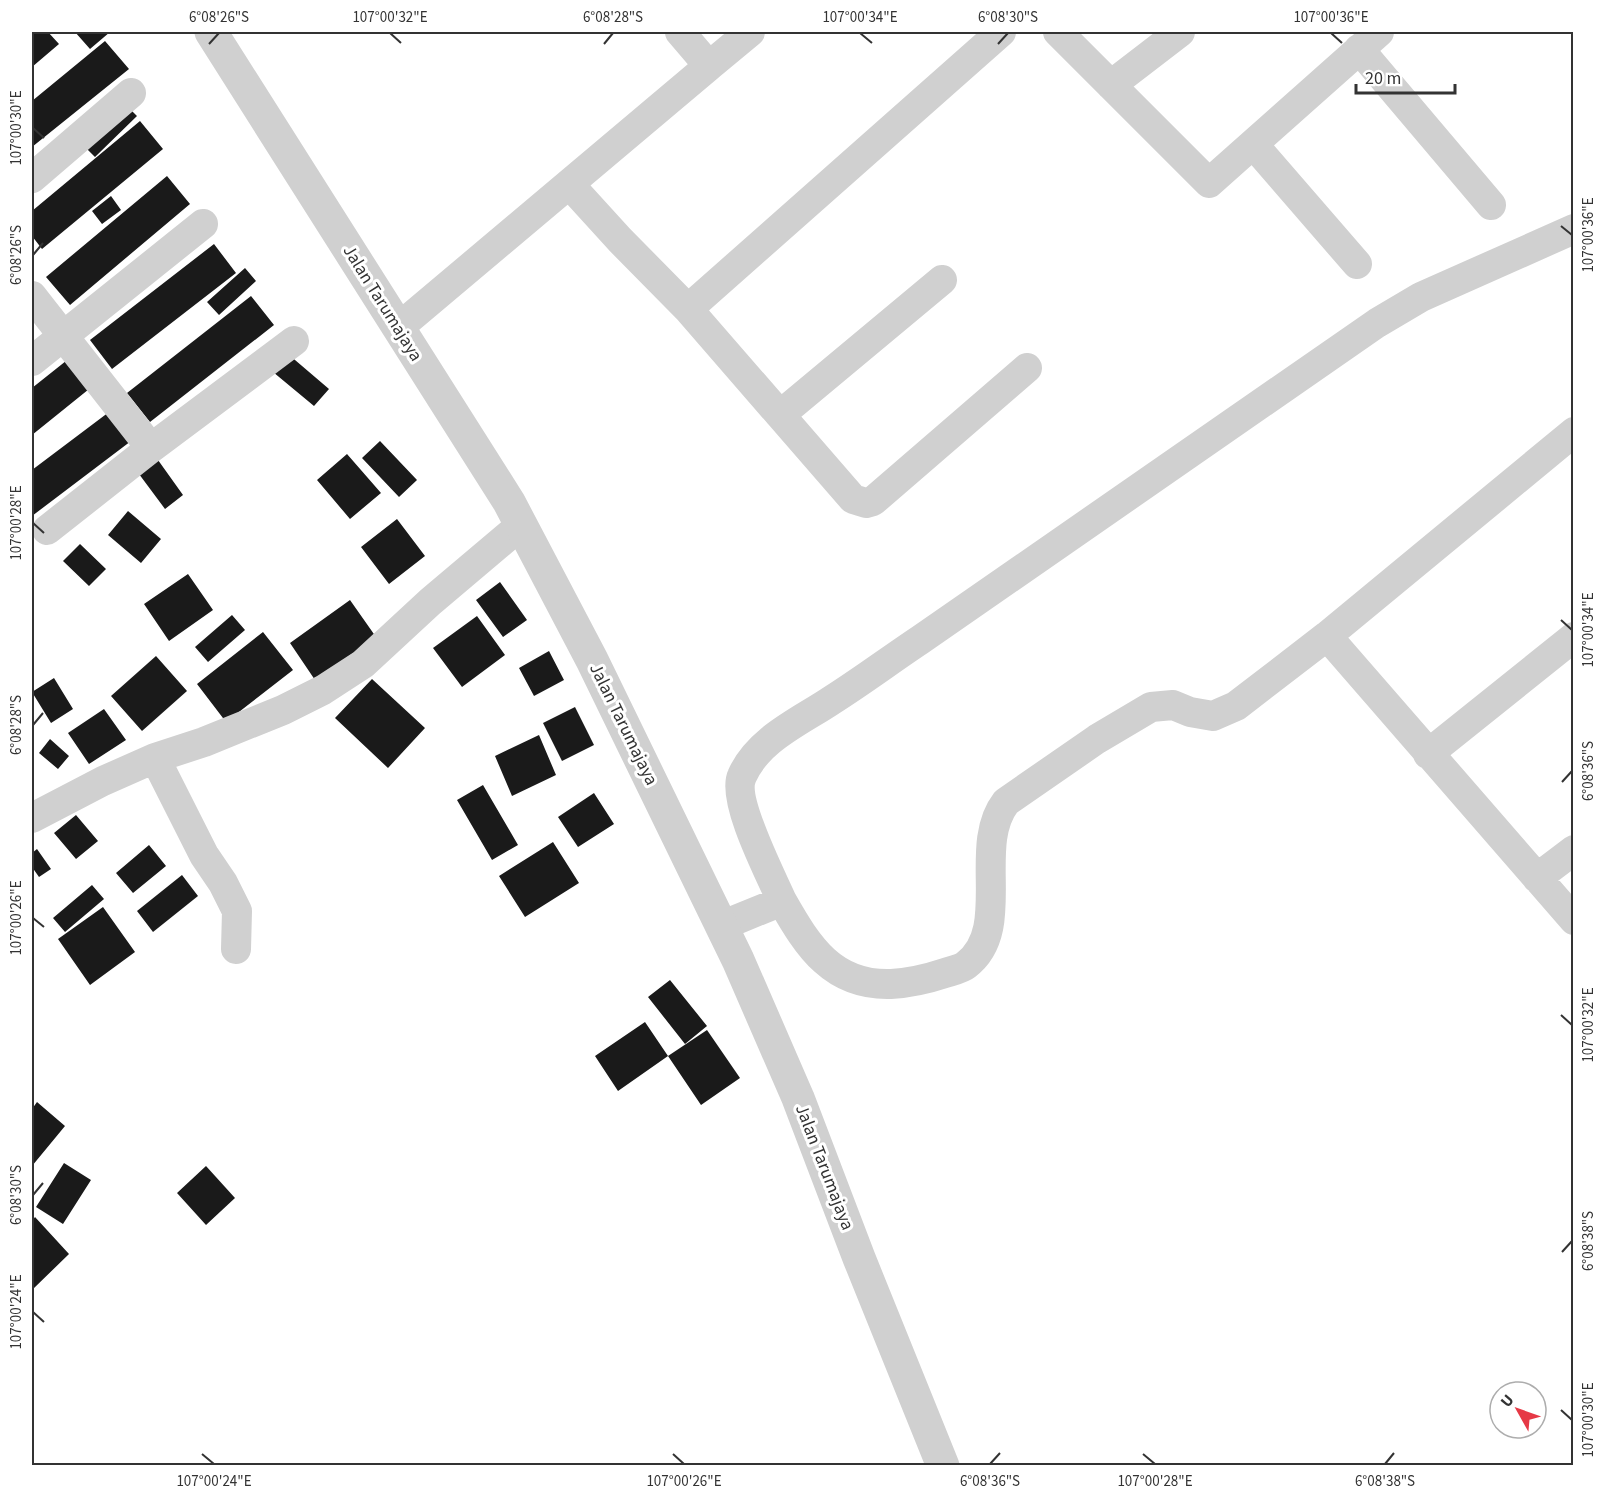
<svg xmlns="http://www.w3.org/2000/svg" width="1605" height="1497" font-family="'Source Sans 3',sans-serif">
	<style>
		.building { fill: #1a1a1a }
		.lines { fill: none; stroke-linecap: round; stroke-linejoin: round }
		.minor { stroke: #d0d0d0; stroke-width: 30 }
		.tertiary { stroke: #d0d0d0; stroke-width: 33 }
		.ticks { fill: none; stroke: #333; stroke-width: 2 }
		.labels { text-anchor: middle; stroke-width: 6; stroke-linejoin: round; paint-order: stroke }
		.street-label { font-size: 18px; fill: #333; stroke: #fff }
		.neatline { fill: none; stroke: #333; stroke-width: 2 }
		.ticks-label { font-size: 15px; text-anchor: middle; fill: #333 }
	</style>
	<rect width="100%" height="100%" fill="#fff"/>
	<path class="building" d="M32,32h16l11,12 -27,23z
		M75,32h35l-20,17z
		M105,41l24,28 -97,78v-46z
		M122,101l15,15 -42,41 -15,-15z
		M140,121l23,28 -121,100 -10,-13v-25z
		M167,176l23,28 -120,101 -24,-28z
		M111,196l10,14 -19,14 -10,-13z
		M214,244l22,29 -124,96 -22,-29z
		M245,268l11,13 -37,34 -12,-13z
		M251,296l23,29 -124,97 -23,-29z
		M76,353l23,28 -67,54v-47z
		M288,354l41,35 -15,17 -41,-34z
		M113,409l22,29 -103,78v-46z
		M380,441l37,39 -18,17 -37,-39z
		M347,454l34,39 -31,26 -33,-39z
		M158,460l25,35 -18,14 -26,-35z
		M128,511l33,28 -20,24 -33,-28z
		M397,519l28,37 -36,28 -28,-37z
		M80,544l26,25 -17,17 -26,-25z
		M188,574l25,36 -44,31 -25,-37z
		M500,582l27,38 -24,17 -27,-37z
		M350,600l26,37 -61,43 -25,-37z
		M232,615l13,15 -37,32 -13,-15z
		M477,616l28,39 -43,32 -29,-39z
		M263,632l30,38 -67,52 -29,-38z
		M549,651l15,29 -30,16 -15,-28z
		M156,656l31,35 -45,40 -31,-35z
		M54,678l19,31 -22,14 -19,-31z
		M372,679l53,49 -37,40 -53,-50z
		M575,707l19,38 -32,16 -19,-38z
		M104,709l22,31 -37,24 -21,-31z
		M539,735l17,40 -44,21 -17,-40z
		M50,739l19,17 -11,13 -19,-16z
		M483,785l35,60 -26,15 -35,-60z
		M594,793l20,31 -36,23 -20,-30z
		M76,815l22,26 -22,18 -22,-26z
		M553,842l26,41 -54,34 -26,-41z
		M149,845l17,21 -33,27 -17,-20z
		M37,849l14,20 -12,8 -7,-10v-14z
		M182,875l16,21 -45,36 -16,-21z
		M92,885l12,14 -39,33 -12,-14z
		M103,907l32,45 -45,33 -32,-46z
		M670,980l37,46 -22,18 -37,-47z
		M645,1022l23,34 -50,35 -23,-35z
		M707,1030l33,48 -39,27 -33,-49z
		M37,1102l28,24 -33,40v-57z
		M64,1163l27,17 -28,44 -27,-17z
		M206,1166l29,32 -29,27 -29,-32z
		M35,1217l34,37 -37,36v-69z"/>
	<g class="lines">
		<path class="minor" d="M1058,32l151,151 170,-151
			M1359,49l132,156
			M709,66l41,-34
			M1111,85l69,-53
			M1253,144l104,120
			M32,178l99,-85
			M569,184l51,56 68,69 165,190 13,4 7,-2 154,-133
			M32,296l119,152
			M688,309l313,-277
			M398,328l311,-262 -29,-34
			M32,361l171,-137
			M780,415l162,-135
			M47,530l104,-82 143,-107
			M1327,636l247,284
			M1428,754l146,-117
			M155,758l49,97 19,28 14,28 -1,38
			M32,818l71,-37 52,-23 49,-16 79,-32 40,-20 40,-26 67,-62 91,-77
			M1537,878l37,-28
			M782,901c-11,-25 -51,-102 -40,-125 16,-37 59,-55 90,-76 30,-19 58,-40 88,-60 153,-105 305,-211 457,-317l44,-26 153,-68
			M721,926l61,-25c26,46 51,85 109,83 18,-1 36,-5 54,-11 6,-2 16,-4 21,-8 48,-36 5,-118 40,-163l91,-63 54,-32 22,-2 17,7 23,4 23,-10 91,-70 247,-204"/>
		<path class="tertiary" d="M211,32l298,470 83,158 146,300 60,138 61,160 84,208"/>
	</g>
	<path class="ticks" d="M390,33l11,10M860,33l12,10M1331,33l11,10M209,44l10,-11M604,44l9,-11M998,44l10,-11M33,128l11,10M1561,226l11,9M33,255l10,-12M33,523l11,10M1561,620l11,10M33,725l10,-12M1562,782l10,-11M33,918l11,9M1561,1015l11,10M33,1195l10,-12M1562,1252l10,-11M33,1312l11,10M1561,1410l11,10M202,1454l12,10M673,1454l11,10M1143,1454l12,10M990,1464l10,-11M1385,1464l9,-11"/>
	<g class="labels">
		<g class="street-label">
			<text transform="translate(383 303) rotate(58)" y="6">Jalan Tarumajaya</text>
			<text transform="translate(624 724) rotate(64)" y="6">Jalan Tarumajaya</text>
			<text transform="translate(825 1167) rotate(69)" y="6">Jalan Tarumajaya</text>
		</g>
	</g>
	<rect width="1605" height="1497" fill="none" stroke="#ffffff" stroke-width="66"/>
	<g transform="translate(1518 1410) rotate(310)"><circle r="28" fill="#ffffff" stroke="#adadad" stroke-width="1.5"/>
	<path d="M0-4.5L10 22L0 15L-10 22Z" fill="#e63946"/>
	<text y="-9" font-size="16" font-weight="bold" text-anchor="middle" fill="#333333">U</text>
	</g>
	<path d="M1356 84v9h99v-9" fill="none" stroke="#333333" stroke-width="3"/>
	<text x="1365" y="84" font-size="18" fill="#333333" stroke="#ffffff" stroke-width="4.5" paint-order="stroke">20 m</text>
	<rect x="33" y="33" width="1539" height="1431" class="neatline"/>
	<g class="ticks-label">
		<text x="219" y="22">6°08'26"S</text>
		<text x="390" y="22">107°00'32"E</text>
		<text x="613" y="22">6°08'28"S</text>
		<text x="860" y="22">107°00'34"E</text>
		<text x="1008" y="22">6°08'30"S</text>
		<text x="1331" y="22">107°00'36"E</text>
		<text transform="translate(16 128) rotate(-90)" y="5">107°00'30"E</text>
		<text transform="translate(1588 235) rotate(-90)" y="5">107°00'36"E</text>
		<text transform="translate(16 255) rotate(-90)" y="5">6°08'26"S</text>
		<text transform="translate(16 523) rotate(-90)" y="5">107°00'28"E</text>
		<text transform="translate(1588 630) rotate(-90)" y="5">107°00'34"E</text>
		<text transform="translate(16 725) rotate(-90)" y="5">6°08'28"S</text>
		<text transform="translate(1588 771) rotate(-90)" y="5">6°08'36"S</text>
		<text transform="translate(16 918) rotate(-90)" y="5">107°00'26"E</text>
		<text transform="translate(1588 1025) rotate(-90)" y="5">107°00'32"E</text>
		<text transform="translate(16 1195) rotate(-90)" y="5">6°08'30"S</text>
		<text transform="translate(1588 1241) rotate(-90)" y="5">6°08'38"S</text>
		<text transform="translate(16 1312) rotate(-90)" y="5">107°00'24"E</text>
		<text transform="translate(1588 1420) rotate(-90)" y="5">107°00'30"E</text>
		<text x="214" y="1486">107°00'24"E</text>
		<text x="684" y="1486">107°00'26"E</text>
		<text x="990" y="1486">6°08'36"S</text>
		<text x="1155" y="1486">107°00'28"E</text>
		<text x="1385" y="1486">6°08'38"S</text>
	</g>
</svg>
